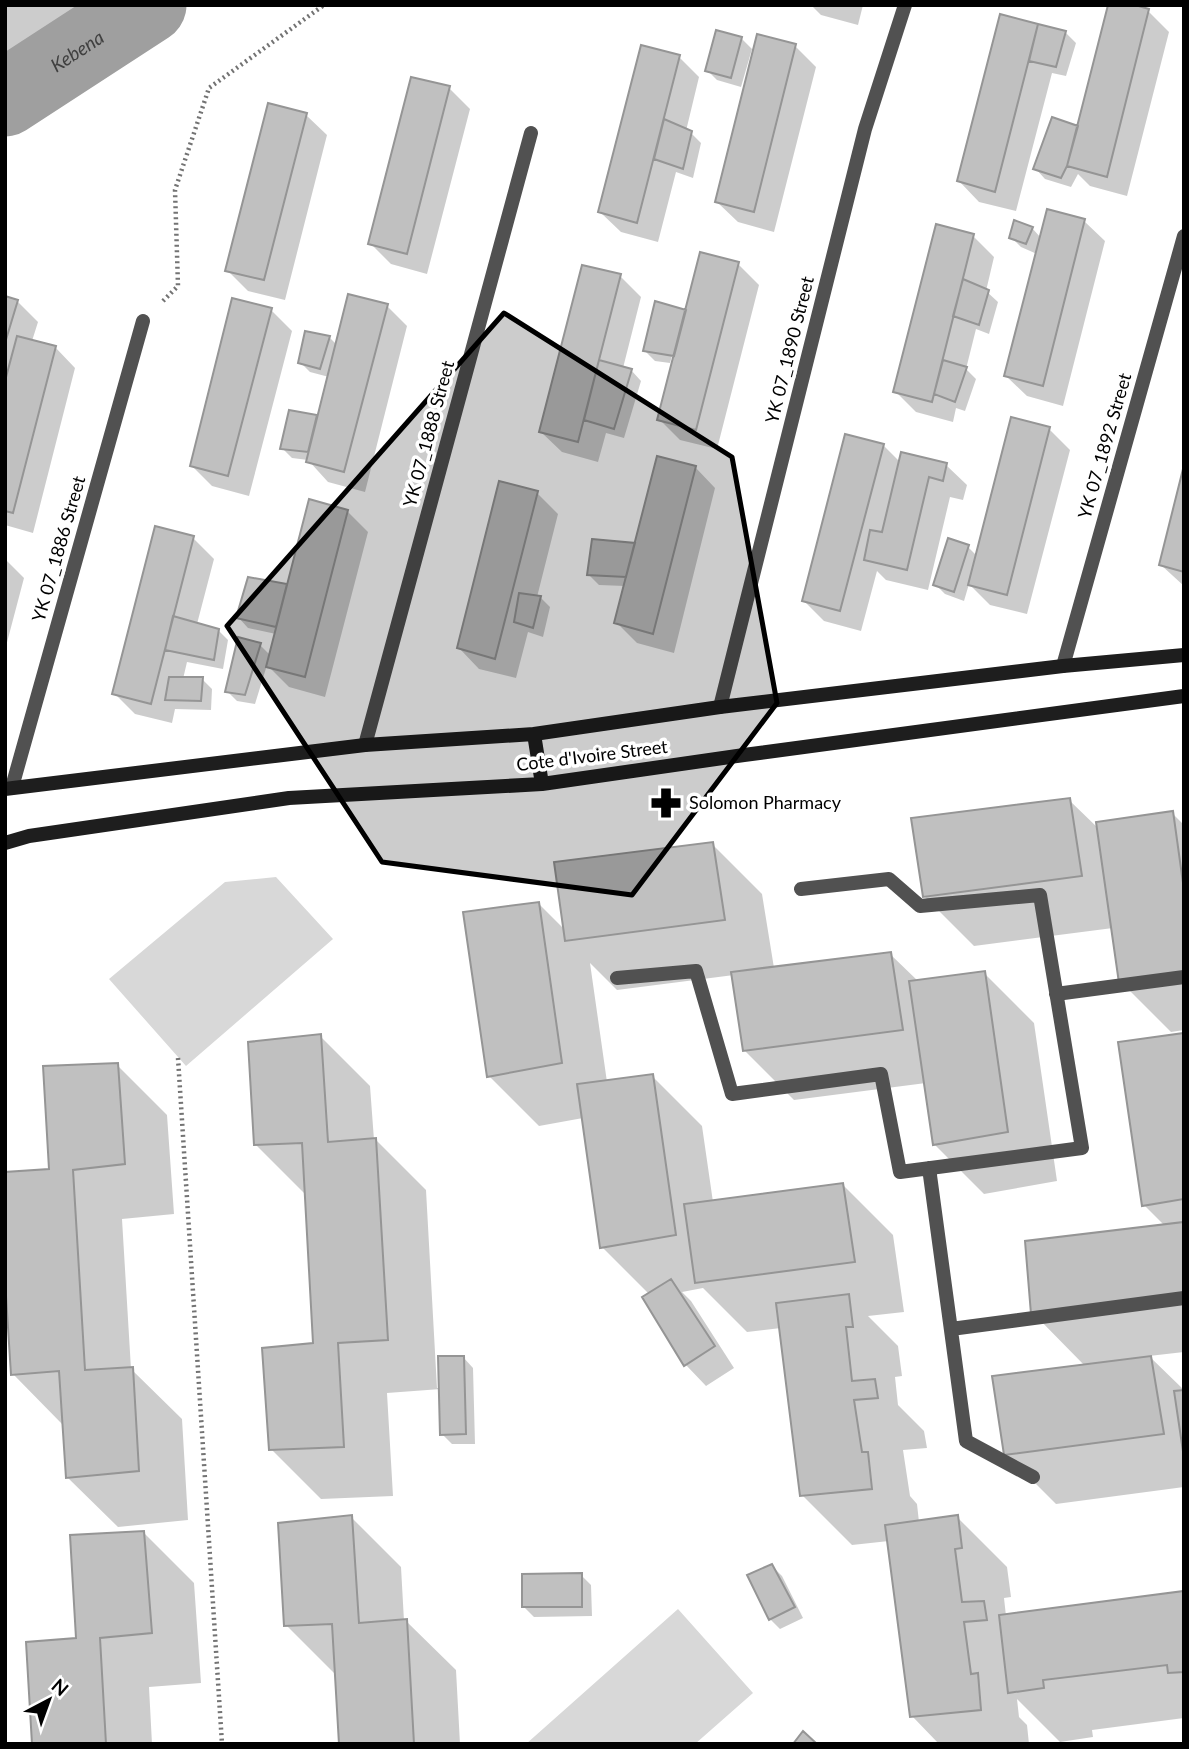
<svg xmlns="http://www.w3.org/2000/svg" width="1189" height="1749" font-family="Lato,sans-serif">
	<style>
		.green { fill: #d8d8d8 }
		.shadow { fill: #0003 }
		.lines { fill: none; stroke-linecap: round; stroke-linejoin: round }
		.river { stroke: #9f9f9f; stroke-width: 77 }
		.building { fill: #c0c0c0; stroke: #959595; stroke-width: 2 }
		.path { stroke: #737373; stroke-width: 4.5; stroke-dasharray: 2 3.5; stroke-linecap: butt }
		.lane { stroke: #515151; stroke-width: 14 }
		.street { stroke: #515151; stroke-width: 14 }
		.secondary { stroke: #1e1e1e; stroke-width: 14 }
		.marked { fill: #000; fill-opacity: 0.2; stroke: #000; stroke-width: 5; stroke-linejoin: round }
		.labels { text-anchor: middle; stroke-width: 7; stroke-linejoin: round; paint-order: stroke }
		.street-label { font-size: 18px; fill: #000; stroke: #fff }
		.poi-label { font-size: 18px; fill: #000; stroke: #fff; text-anchor: start }
		.water-label { font-size: 19px; font-style: italic; fill: #404040; stroke: #fff }
	</style>
	<rect width="100%" height="100%" fill="#fff"/>
	<path class="green" d="M276,877l57,62 -147,127 -77,-87 116,-97z
		M678,1609l75,84 -58,51h-169z"/>
	<path class="shadow" d="M5,5h123l-56,31 -67,23z
		M811,5h52l-5,20 -37,-10z
		M1148,11l21,21 -42,164 -37,-10 -12,-12 -7,13 -26,-8 -10,-11 44,-40z
		M1001,16l64,16 11,11 -10,33 -14,-3 -36,138 -37,-9 -20,-21z
		M718,32l24,7 10,10 -11,38 -24,-7 -10,-10z
		M795,46l21,21 -42,165 -36,-10 -21,-20z
		M679,57l20,20 -13,54 5,2 10,10 -8,35 -17,-6 -18,70 -37,-10 -21,-20z
		M449,88l21,21 -43,165 -36,-10 -21,-21z
		M306,115l21,20 -42,165 -37,-9 -21,-21z
		M1084,221l21,20 -42,165 -36,-10 -21,-20 31,-122 -16,-7 -10,-10 21,-9 9,10z
		M973,236l21,21 -8,34 12,11 -9,32 -13,-5 -10,40 10,10 -11,32 -9,-3 -3,14 -37,-10 -21,-21z
		M738,264l21,21 -42,164 -37,-9 -21,-21 25,-96h-3l-11,40 -15,-2 -10,-10z
		M620,276l21,21 -18,71 8,2 10,11 -17,57 -18,-5 -8,29 -36,-10 -21,-20z
		M5,298l12,3 21,21 -6,19 23,6 20,21 -42,165 -28,-8z
		M387,306l20,20 -42,166 -37,-10 -20,-22 -16,-2 -10,-10 35,-32 1,2 11,-41 -19,-5 -10,-10 29,-25 8,8z
		M271,310l21,21 -43,165 -37,-10 -20,-20z
		M1049,429l21,21 -43,164 -37,-9 -21,-21 -5,17 -19,-7 -10,-10 33,-37 9,9z
		M883,445l17,17 46,3 21,20 -4,15 -13,-3 -22,93 -42,-10 -9,-9 -16,60 -37,-10 -20,-20z
		M695,467l20,21 -41,165 -37,-10 -21,-21 9,-36 -26,-1 -10,-10 47,-30z
		M1184,473v113l-23,-21z
		M537,493l21,21 -21,83h3l10,10 -7,30 -15,-5 -12,46 -37,-9 -20,-21z
		M347,511l21,21 -43,165 -36,-10 -22,-22 -12,39 -18,-3 -10,-10 33,-46 11,11 5,-22 -28,-6 -10,-11 48,-31 2,2z
		M193,538l21,21 -17,65 21,6 10,10 -5,29 -36,-7 -4,17h19l10,10 -1,21 -36,-1 -3,14 -37,-9 -21,-21z
		M5,559l19,19 -19,72z
		M1069,800l30,29 73,-16 12,12v205l-13,2 -50,-50 -8,-54 -139,18 -50,-50z
		M712,844l50,50 12,74 116,-14 28,27 66,-8 50,50 23,158 -73,13 -50,-50 -8,-61 -132,17 -50,-50 -10,-75 -117,15 -27,-27 17,119 45,-6 50,50 11,76 130,-17 50,50 11,77 -36,4 30,30 4,30 -7,1 3,28 26,26 3,17 -24,2 7,46 7,8 2,18 38,-5 50,50 4,30 -7,1 2,18 178,-23v125l-92,12 1,7 -33,5 -43,-43 2,18 8,8 2,19h-90l-27,-28 -23,-175 -37,4 -50,-50 -21,-167 -34,4 -44,-44 -21,4 9,9 43,67 -28,18 -20,-21 -41,-68 4,-3 -47,-47 -19,-129 -44,8 -50,-50 50,-172 27,27z
		M1184,1035v317l-35,4 35,34v97l-128,17 -50,-50 79,-88 -52,-53 132,-87 -21,-21z
		M320,1036l50,50 4,54h2l50,50 11,198h4l22,-31 10,11 2,76h-23l-10,-10 -1,-45 -54,4 6,103 -72,3 -50,-50 44,-104 -10,-151 -50,-50z
		M117,1065l50,50 7,99 -52,5 9,150 51,50 6,101 -70,7 -50,-49 -6,-54 -49,-50 38,-204z
		M351,1517l50,50 3,54h2l50,49 4,74h-119l-4,-68 -51,-51z
		M144,1533l50,50 7,100 -52,4 3,57h-118l44,-105z
		M772,1566l10,10 21,42 -23,11 -10,-10z
		M581,1575l10,10 1,31 -58,1 -10,-10z"/>
	<g class="lines">
		<path class="river" id="s1" d="M5,98l143,-93"/>
	</g>
	<path class="building" d="M1108,5h27l14,4 -42,168 -40,-11z
		M1000,14l38,10 -43,168 -38,-11z
		M1038,24l28,7 -10,36 -27,-6z
		M716,30l26,7 -11,41 -26,-7z
		M757,34l39,10 -42,168 -39,-10z
		M641,45l39,10 -43,168 -39,-11z
		M411,77l39,9 -43,168 -39,-10z
		M268,103l39,10 -43,167 -39,-9z
		M1052,117l26,9 -11,40 -6,12 -28,-9z
		M664,119l28,12 -9,38 -29,-10z
		M1047,209l38,10 -42,167 -39,-10z
		M1014,220l19,7 -7,17 -17,-6z
		M936,224l38,10 -42,168 -39,-10z
		M700,252l39,10 -43,168 -39,-10z
		M582,265l39,9 -43,168 -39,-10z
		M963,279l26,11 -10,35 -26,-9z
		M348,294l40,10 -44,168 -38,-10z
		M5,296l13,4 -13,43z
		M232,298l40,10 -44,168 -38,-10z
		M655,301l31,9 -12,46 -31,-5z
		M305,331l25,5 -10,33 -22,-6z
		M17,336l39,10 -43,167 -8,-2v-130z
		M599,360l33,9 -18,60 -30,-9z
		M943,360l24,7 -12,35 -21,-8z
		M289,410l28,5 -9,37 -28,-3z
		M1011,417l39,10 -43,168 -39,-10z
		M845,434l39,10 -44,167 -38,-10z
		M901,452l46,11 -4,18 -14,-4 -22,93 -43,-10 6,-30 12,2z
		M657,456l39,10 -43,168 -39,-11z
		M1184,465v107l-25,-7z
		M499,481l39,10 -43,168 -38,-11z
		M309,499l39,11 -43,167 -39,-10z
		M155,526l39,10 -43,168 -39,-10z
		M948,538l21,7 -15,47 -21,-7z
		M592,539l43,4 -9,34 -39,-2z
		M248,577l39,7 -11,43 -40,-9z
		M519,593l22,3 -8,32 -19,-6z
		M173,616l46,13 -5,31 -49,-10z
		M238,637l23,6 -16,52 -20,-3z
		M169,677h34l-2,24 -36,-1z
		M1070,798l12,78 -159,21 -12,-79z
		M1173,811l11,79v84l-65,9 -23,-161z
		M713,842l12,78 -160,21 -11,-79z
		M539,902l23,161 -75,14 -24,-165z
		M891,952l12,78 -160,21 -12,-79z
		M985,971l23,161 -75,13 -24,-164z
		M1184,1033v166l-42,7 -24,-164z
		M321,1034l7,108 48,-4 12,202 -50,3 6,104 -75,3 -7,-102 51,-5 -11,-200 -48,2 -6,-103z
		M118,1063l7,101 -52,6 12,200 48,-3 6,104 -73,7 -7,-107 -48,4 -6,-95v-108l44,-3 -6,-103z
		M653,1074l23,161 -76,13 -23,-164z
		M843,1183l12,79 -160,21 -11,-79z
		M1184,1222v75l-153,17 -6,-73z
		M671,1279l44,67 -31,20 -42,-69z
		M849,1294l4,33h-7l6,54 23,-2 3,19 -24,2 8,52h6l4,37 -72,7 -24,-193z
		M438,1356h26l2,78 -26,1z
		M1151,1356l13,78 -160,21 -12,-79z
		M1184,1390v68l-10,-67z
		M352,1515l7,108 48,-4 7,125h-75l-7,-120 -48,2 -6,-103z
		M958,1515l4,33 -7,1 7,53 22,-1 3,19 -23,2 7,52 7,-1 3,37 -71,7 -25,-192z
		M144,1531l8,102 -52,5 6,106h-74l-6,-102 50,-4 -6,-103z
		M772,1564l23,43 -26,13 -22,-45z
		M582,1573v34h-60v-33z
		M1184,1591v81l-16,1 -1,-8 -124,15 1,8 -36,5 -9,-78z
		M803,1731l14,13h-24z"/>
	<g class="lines">
		<path class="path" d="M163,301l15,-15 -3,-96 34,-102 115,-83
			M178,1058l44,686"/>
		<path class="lane" d="M617,978l79,-7 36,123 149,-20 19,98 182,-24 -42,-253 -120,11 -31,-27 -88,10
			M1056,994l128,-17
			M929,1168l37,273 67,36
			M951,1329l233,-31"/>
		<path class="street" d="M1063,666l121,-430
			M720,707l145,-578 40,-124
			M365,745l166,-612
			M12,787l131,-466"/>
		<path class="secondary" d="M534,734l8,50
			M5,789l360,-44 169,-11 186,-27 343,-41 121,-11
			M5,843l24,-7 260,-38 253,-14 202,-29 440,-59"/>
	</g>
	<path class="marked" d="M504,313l228,144 45,246 -145,192 -250,-33 -155,-236z"/>
	<defs>
		<g id="pharmacy-bare" transform="scale(2.415)"><path d="M-2-6h4v4h4v4h-4v4h-4v-4h-4v-4h4Z" fill="#000" stroke="#fff" stroke-width="2.5" paint-order="stroke"/></g>
	</defs>
	<g fill-rule="evenodd">
		<use href="#pharmacy-bare" x="666" y="803"/>
	</g>
	<g class="labels">
		<g class="street-label">
			<text transform="translate(790 350) rotate(-76)" y="6">YK 07_1890 Street</text>
			<text transform="translate(429 434) rotate(-75)" y="6">YK 07_1888 Street</text>
			<text transform="translate(1105 446) rotate(-74)" y="6">YK 07_1892 Street</text>
			<text transform="translate(59 549) rotate(-74)" y="6">YK 07_1886 Street</text>
			<text transform="translate(592 756) rotate(-7)" y="6">Cote d'Ivoire Street</text>
		</g>
		<g class="poi-label">
			<text x="689" y="809">Solomon Pharmacy</text>
		</g>
		<g class="water-label">
			<text dy="7" stroke="none"><textPath href="#s1" startOffset="86">Kebena</textPath></text>
		</g>
	</g>
	<rect width="1189" height="1749" fill="none" stroke="#000000" stroke-width="14"/>
	<g transform="translate(49 1700) rotate(41)" stroke="#ffffff" stroke-width="5" paint-order="stroke">
	<path d="M0-5L12 26L0 18L-12 26Z" fill="#000000"/>
	<text y="-10" font-size="19" font-weight="bold" text-anchor="middle" fill="#000000">N</text>
	</g>
</svg>
